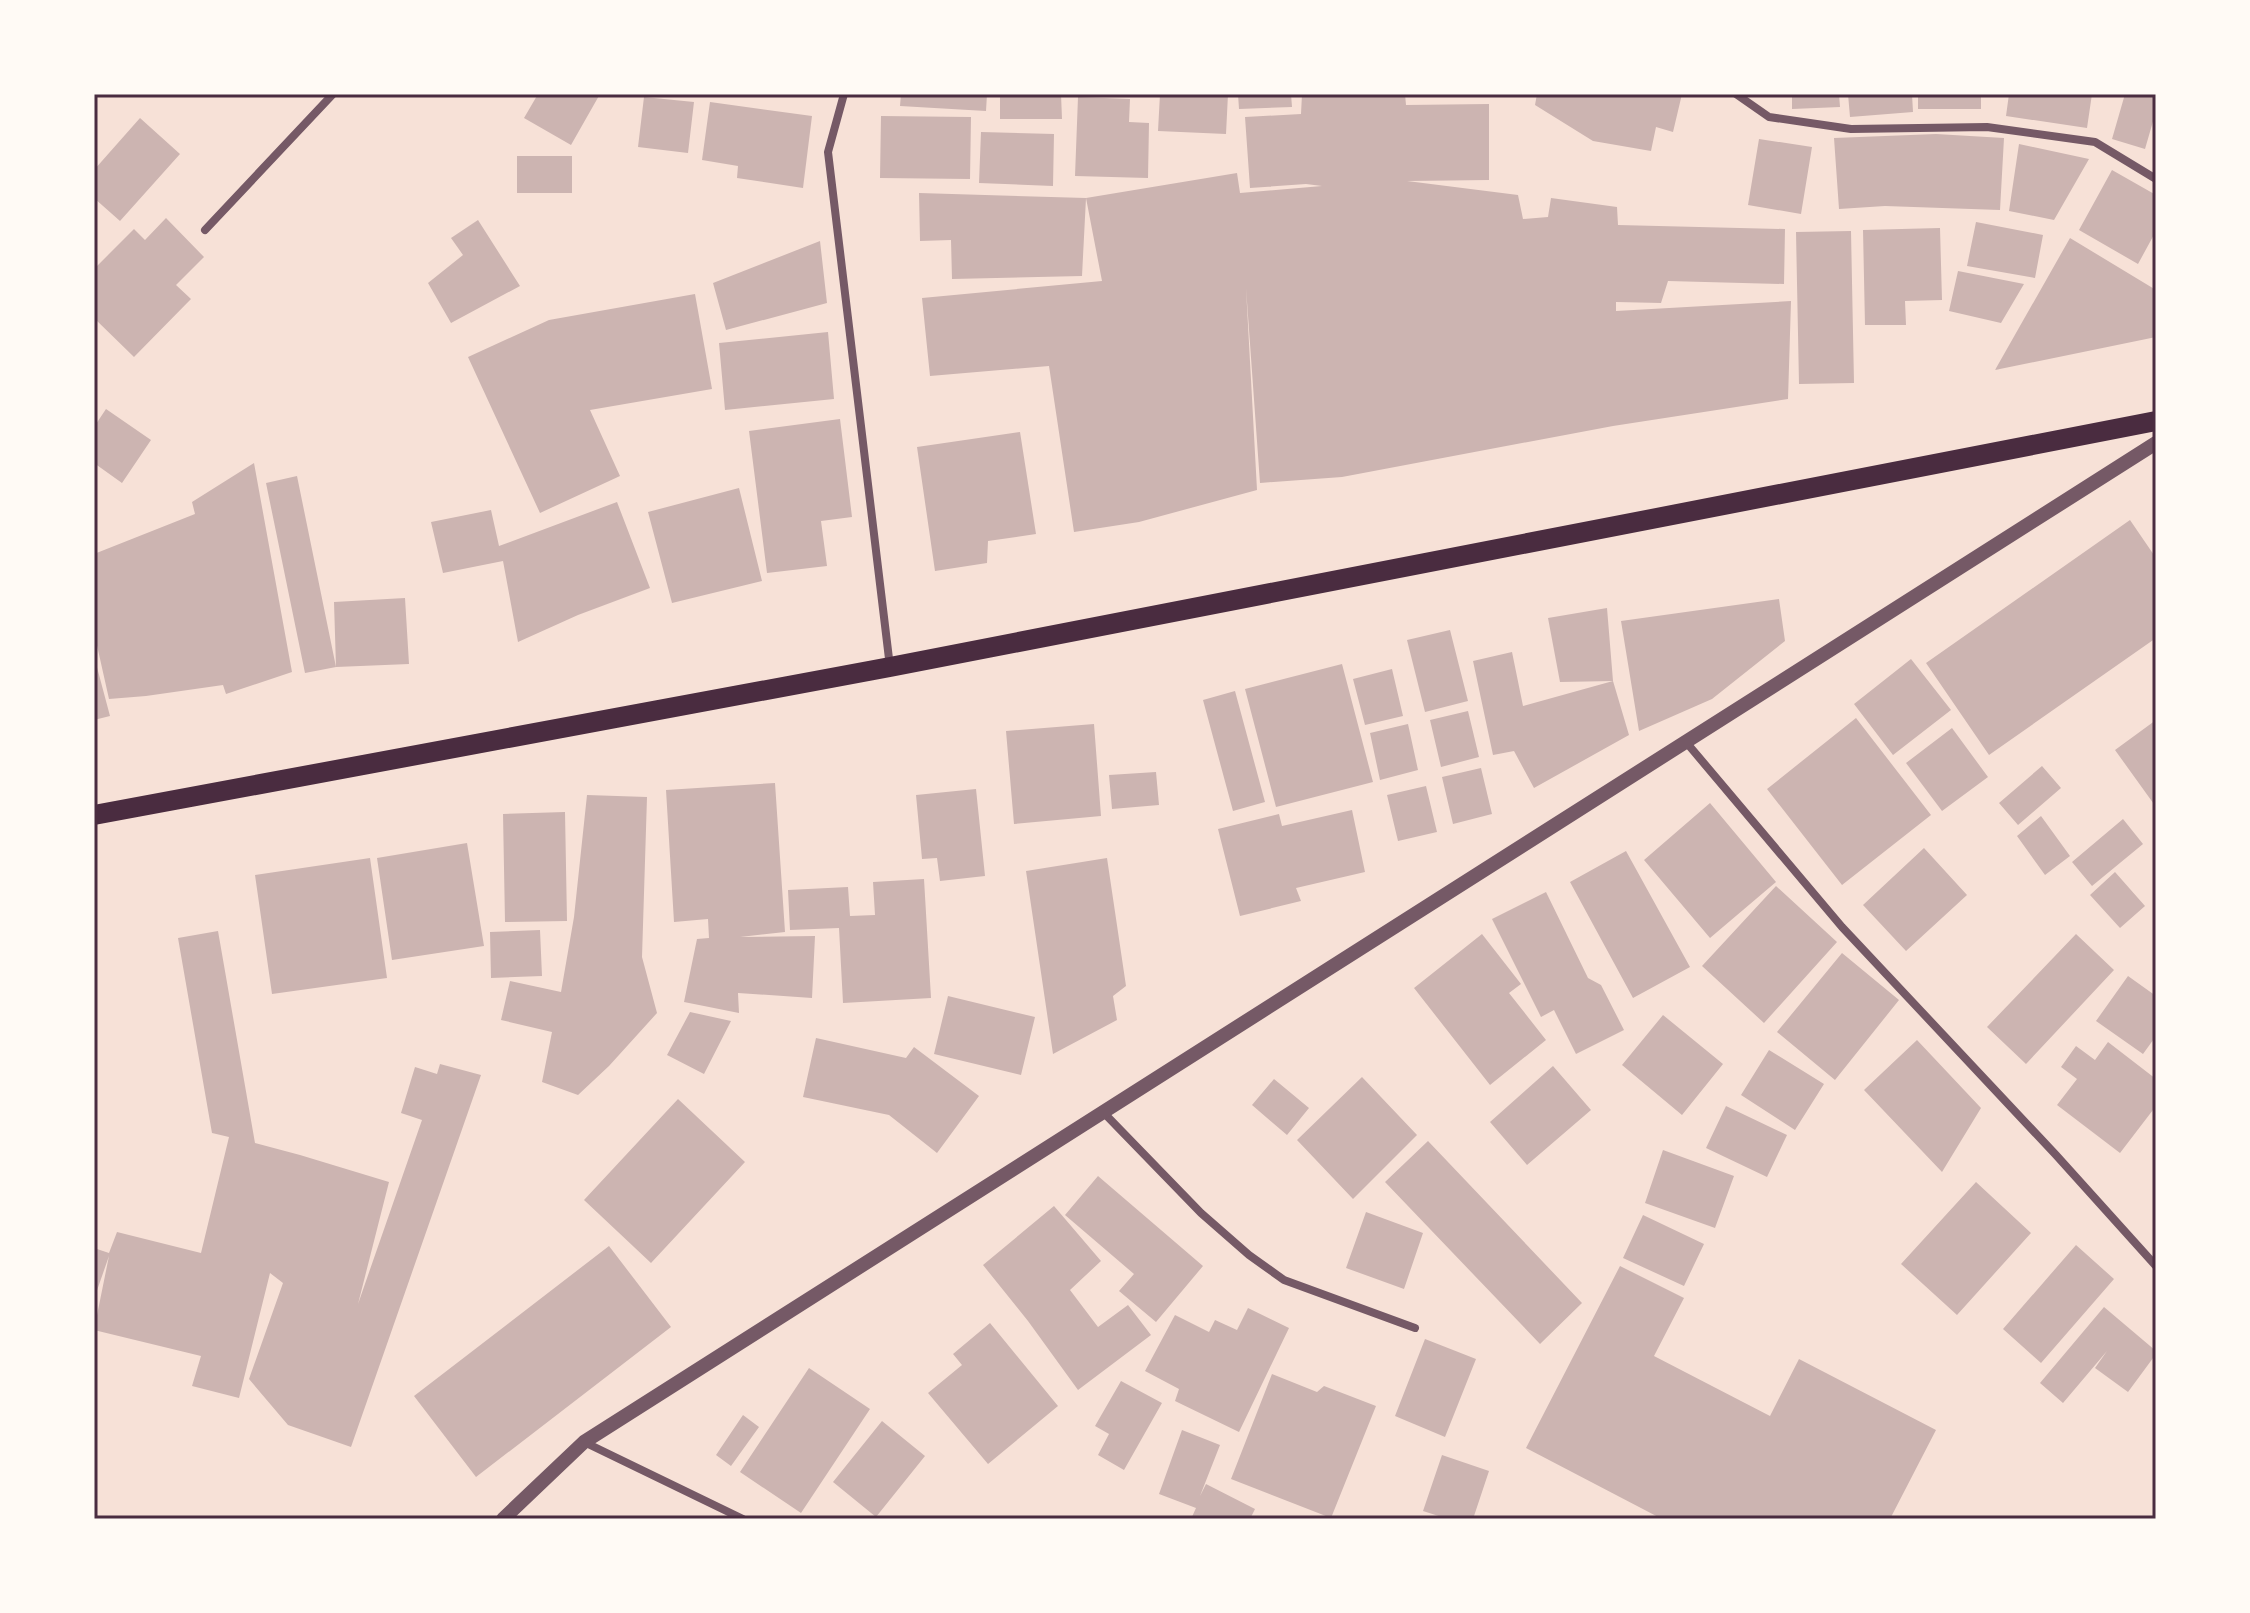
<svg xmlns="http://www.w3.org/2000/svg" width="2250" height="1613" font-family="'PT Sans Narrow',sans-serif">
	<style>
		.building { fill: #ccb4b1 }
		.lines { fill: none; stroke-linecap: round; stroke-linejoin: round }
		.minor { stroke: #755966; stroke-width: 8 }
		.tertiary { stroke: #755966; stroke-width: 14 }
		.primary { stroke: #4a2c40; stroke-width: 20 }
		.neatline { fill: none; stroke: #4a2c40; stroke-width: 3 }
	</style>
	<rect width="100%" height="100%" fill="#f7e1d7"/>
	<path class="building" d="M538,94h62l-29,51 -47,-27z
		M901,94h86l-1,17 -86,-5z
		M1000,94h61l1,25h-62z
		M1160,94h68l-2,40 -68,-3z
		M1238,94h53l1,13 -53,2z
		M1302,94h103l1,11 83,-1v76l-82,1 111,14 5,24 25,-2 3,-19 66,9 1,18 167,4 -1,55 -116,-3 -7,22 -45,-1v9l175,-10 -3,98 -175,27 -271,51 -82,6 -14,-195 11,202 -118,32 -65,10 -25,-166 -119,10 -8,-78 180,-17 -16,-83 -4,78 -130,3 -1,-39 -31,1 -1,-48 167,5 151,-25 3,20 82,-7 -16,-2 -56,4 -5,-71 56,-3z
		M1537,94h145l-9,38 -17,-5 -5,24 -58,-10 -58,-36z
		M1792,94h47l1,13 -48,2z
		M1848,94h64l1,18 -63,5z
		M1918,94h63v15h-63z
		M2009,94h83l-5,34 -81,-12z
		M2125,94h31v17l-11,38 -33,-10z
		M644,97l50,5 -6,51 -50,-6z
		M1078,97l52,2 -1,23 20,1 -1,55 -73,-2z
		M710,102l102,14 -9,72 -66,-10 1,-12 -36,-6z
		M881,116l90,1 -1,62 -90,-1z
		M140,118l40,36 -60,67 -26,-23v-28z
		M981,132l73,2 -1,52 -74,-3z
		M1936,134l68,4 -4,72 -115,-4 -46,3 -5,-71z
		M1759,139l53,8 -11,67 -53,-9z
		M2019,144l70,15 -35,61 -45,-9z
		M517,156h55v37h-55z
		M2112,170l44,25v36l-18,33 -59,-34z
		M166,218l38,39 -28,28 15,14 -57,58 -40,-39v-49l40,-40 11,11z
		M478,220l42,66 -69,37 -23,-40 35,-28 -12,-17z
		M1976,222l67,13 -8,43 -68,-12z
		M1940,228l2,72 -37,1 1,24h-41l-2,-95z
		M1851,231l3,152 -55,1 -3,-152z
		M2070,238l86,52v47l-161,33z
		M820,241l7,62 -101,27 -13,-47z
		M1958,271l66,13 -23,39 -52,-12z
		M695,294l17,95 -122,21 30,66 -80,37 -72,-156 81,-37z
		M828,332l6,67 -109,11 -6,-67z
		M106,409l45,31 -29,43 -28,-20v-36z
		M840,419l12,98 -31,4 6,45 -60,7 -18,-142z
		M1020,432l16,102 -48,7 -1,22 -52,8 -18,-124z
		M254,463l38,209 -66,22 -3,-9 -77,11 -37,3 -15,-67v-78l101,-40 -3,-12z
		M297,476l39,191 -2,-65 71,-4 4,66 -73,3 -31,6 -39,-190z
		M739,488l23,93 -90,22 -24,-91z
		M617,502l33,86 -72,27 -60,27 -15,-81 -60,12 -12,-51 60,-12 8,36z
		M2130,520l26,38v80l-167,117 -63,-92z
		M1779,599l6,42 -73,58 -73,32 -18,-110z
		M1607,608l6,73 16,54 -95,53 -20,-37 -21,4 -20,-94 39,-9 11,54 90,-25 -53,1 -12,-64z
		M1450,630l18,71 -43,11 -18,-72z
		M94,656l16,60 -16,4z
		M1911,659l40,51 -58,45 -39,-51z
		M1342,664l31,118 -97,25 -31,-118z
		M1392,669l11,47 -38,9 -12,-46z
		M1235,691l30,111 -32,9 -30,-111z
		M1468,711l11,46 -38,10 -11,-47z
		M1856,718l75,97 -89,70 -75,-96z
		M2156,720v87l-41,-57z
		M1094,724l7,92 -87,8 -8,-93z
		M1408,724l10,46 -38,10 -10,-47z
		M1952,728l36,49 -46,34 -36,-48z
		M2042,766l19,22 -43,37 -19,-22z
		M1481,768l11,46 -39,10 -11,-47z
		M1156,772l3,33 -47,4 -3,-34z
		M775,783l10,149 -45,5 75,-1 -3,62 -74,-5 1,20 -55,-11 13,-63 12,-1 -1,-19 -34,3 -8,-132z
		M1426,786l11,46 -39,9 -11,-46z
		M976,789l9,87 -45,5 -3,-23 -15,1 -6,-64z
		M587,795l60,2 -5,160 15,56 -48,53 -31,29 -36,-13 10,-50 -51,-12 9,-39 51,11 13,-75z
		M1710,803l66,79 -66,56 -66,-78z
		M1352,810l13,62 -69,16 5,13 -61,15 -22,-87 61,-15 3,12z
		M565,812l2,109 -62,1 -2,-108z
		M2041,816l29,40 -25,19 -28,-39z
		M2123,819l20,25 -51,42 -20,-24z
		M467,843l17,103 -92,14 -15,-102z
		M1924,848l43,47 -61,56 -43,-46z
		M1626,851l64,116 -57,31 -63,-116z
		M370,858l17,120 -115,16 -17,-119z
		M1107,858l19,128 -13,10 4,24 -64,34 -27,-183z
		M2115,872l30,34 -25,22 -30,-33z
		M924,879l7,119 -88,5 -4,-75 -49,2 -2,-40 60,-3 2,29 25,-1 -2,-33z
		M1776,886l61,56 -73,81 -62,-57z
		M1546,892l42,86 13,7 23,45 -48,24 -22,-44 -13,7 -49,-98z
		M540,930l2,46 -51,2 -1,-46z
		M218,931l37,212 45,12 89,27 -31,122 64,-184 -21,-7 14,-46 22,7 3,-10 41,11 -130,372 -63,-22 -39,-46 34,-96 -13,-10 -31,125 -47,-12 9,-30 -107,-26 15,-74 -15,43v-51l15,5 8,-21 84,21 28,-116 -17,-4 -34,-195z
		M1482,934l39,50 -12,9 37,47 -56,45 -76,-97z
		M2076,934l38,36 -88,94 -39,-37z
		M1842,953l57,47 -64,80 -58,-48z
		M2128,976l28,20v40l-13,18 -47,-33z
		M948,996l87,21 -14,58 -87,-21z
		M690,1012l41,9 -27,53 -37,-19z
		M1663,1015l60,49 -41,51 -60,-50z
		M816,1038l90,20 8,-11 65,49 -42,57 -48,-38 -86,-18z
		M1917,1040l64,68 -39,64 -78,-82z
		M2108,1042l48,37v27l-36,47 -63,-48 20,-26 -16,-12 15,-21 19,14z
		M1769,1050l55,34 -29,46 -54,-35z
		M1553,1066l38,44 -64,55 -37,-43z
		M1362,1077l55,58 -64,64 -56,-59z
		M1274,1079l35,29 -22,27 -35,-30z
		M678,1099l67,63 -94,101 -67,-63z
		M1726,1106l61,29 -20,42 -61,-29z
		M1428,1141l154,162 -42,41 -155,-162z
		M1663,1150l71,26 -19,52 -70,-25z
		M1098,1176l105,90 -47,56 -37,-31 15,-17 -69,-59z
		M1976,1182l55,51 -74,82 -56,-51z
		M1054,1206l47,55 -31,29 28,37 30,-22 23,30 -73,55 -50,-69 -45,-56z
		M1366,1212l57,21 -19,56 -58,-21z
		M1643,1215l61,29 -20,42 -61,-28z
		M2076,1245l38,34 -73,84 -38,-34z
		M609,1246l62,81 -195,150 -62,-81z
		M1620,1266l64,32 -30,58 116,60 29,-57 137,71 -46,89h-228l-136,-71z
		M2104,1307l52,44v3l-28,38 -33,-24 12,-17 -44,52 -23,-20z
		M1248,1308l41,20 -50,104 -64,-31 4,-12 -34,-18 30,-56 34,17 6,-12 22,10z
		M990,1323l68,83 -70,58 -60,-71 34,-28 -9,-11z
		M1425,1339l51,20 -31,78 -50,-21z
		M809,1368l61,41 -69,104 -61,-41z
		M1272,1374l45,18 7,-6 52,20 -45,112 -100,-39z
		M1121,1381l41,22 -38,67 -26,-15 11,-21 -14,-8z
		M743,1415l16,12 -28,39 -15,-11z
		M882,1421l43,35 -49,61 -43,-35z
		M1182,1430l38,15 -20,51 6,-12 49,25 -5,10h-59l5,-11 -37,-14z
		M1442,1455l47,16 -16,48h-25l-25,-8z"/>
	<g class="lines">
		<path class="minor" d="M844,94l-16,58 62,515
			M1736,94l33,23 82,12 136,-2 108,15 61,37
			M205,230l128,-136
			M1686,742l156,185 214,228 100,111
			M1103,1112l98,101 48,42 35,25 131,48
			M584,1442l159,77"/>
		<path class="tertiary" d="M503,1519l81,-77 1572,-999"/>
		<path class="primary" d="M94,815l796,-148 1266,-246"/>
	</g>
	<rect width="2250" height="1613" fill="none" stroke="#fffaf5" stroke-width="192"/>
	<rect x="96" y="96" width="2058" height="1421" class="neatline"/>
</svg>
